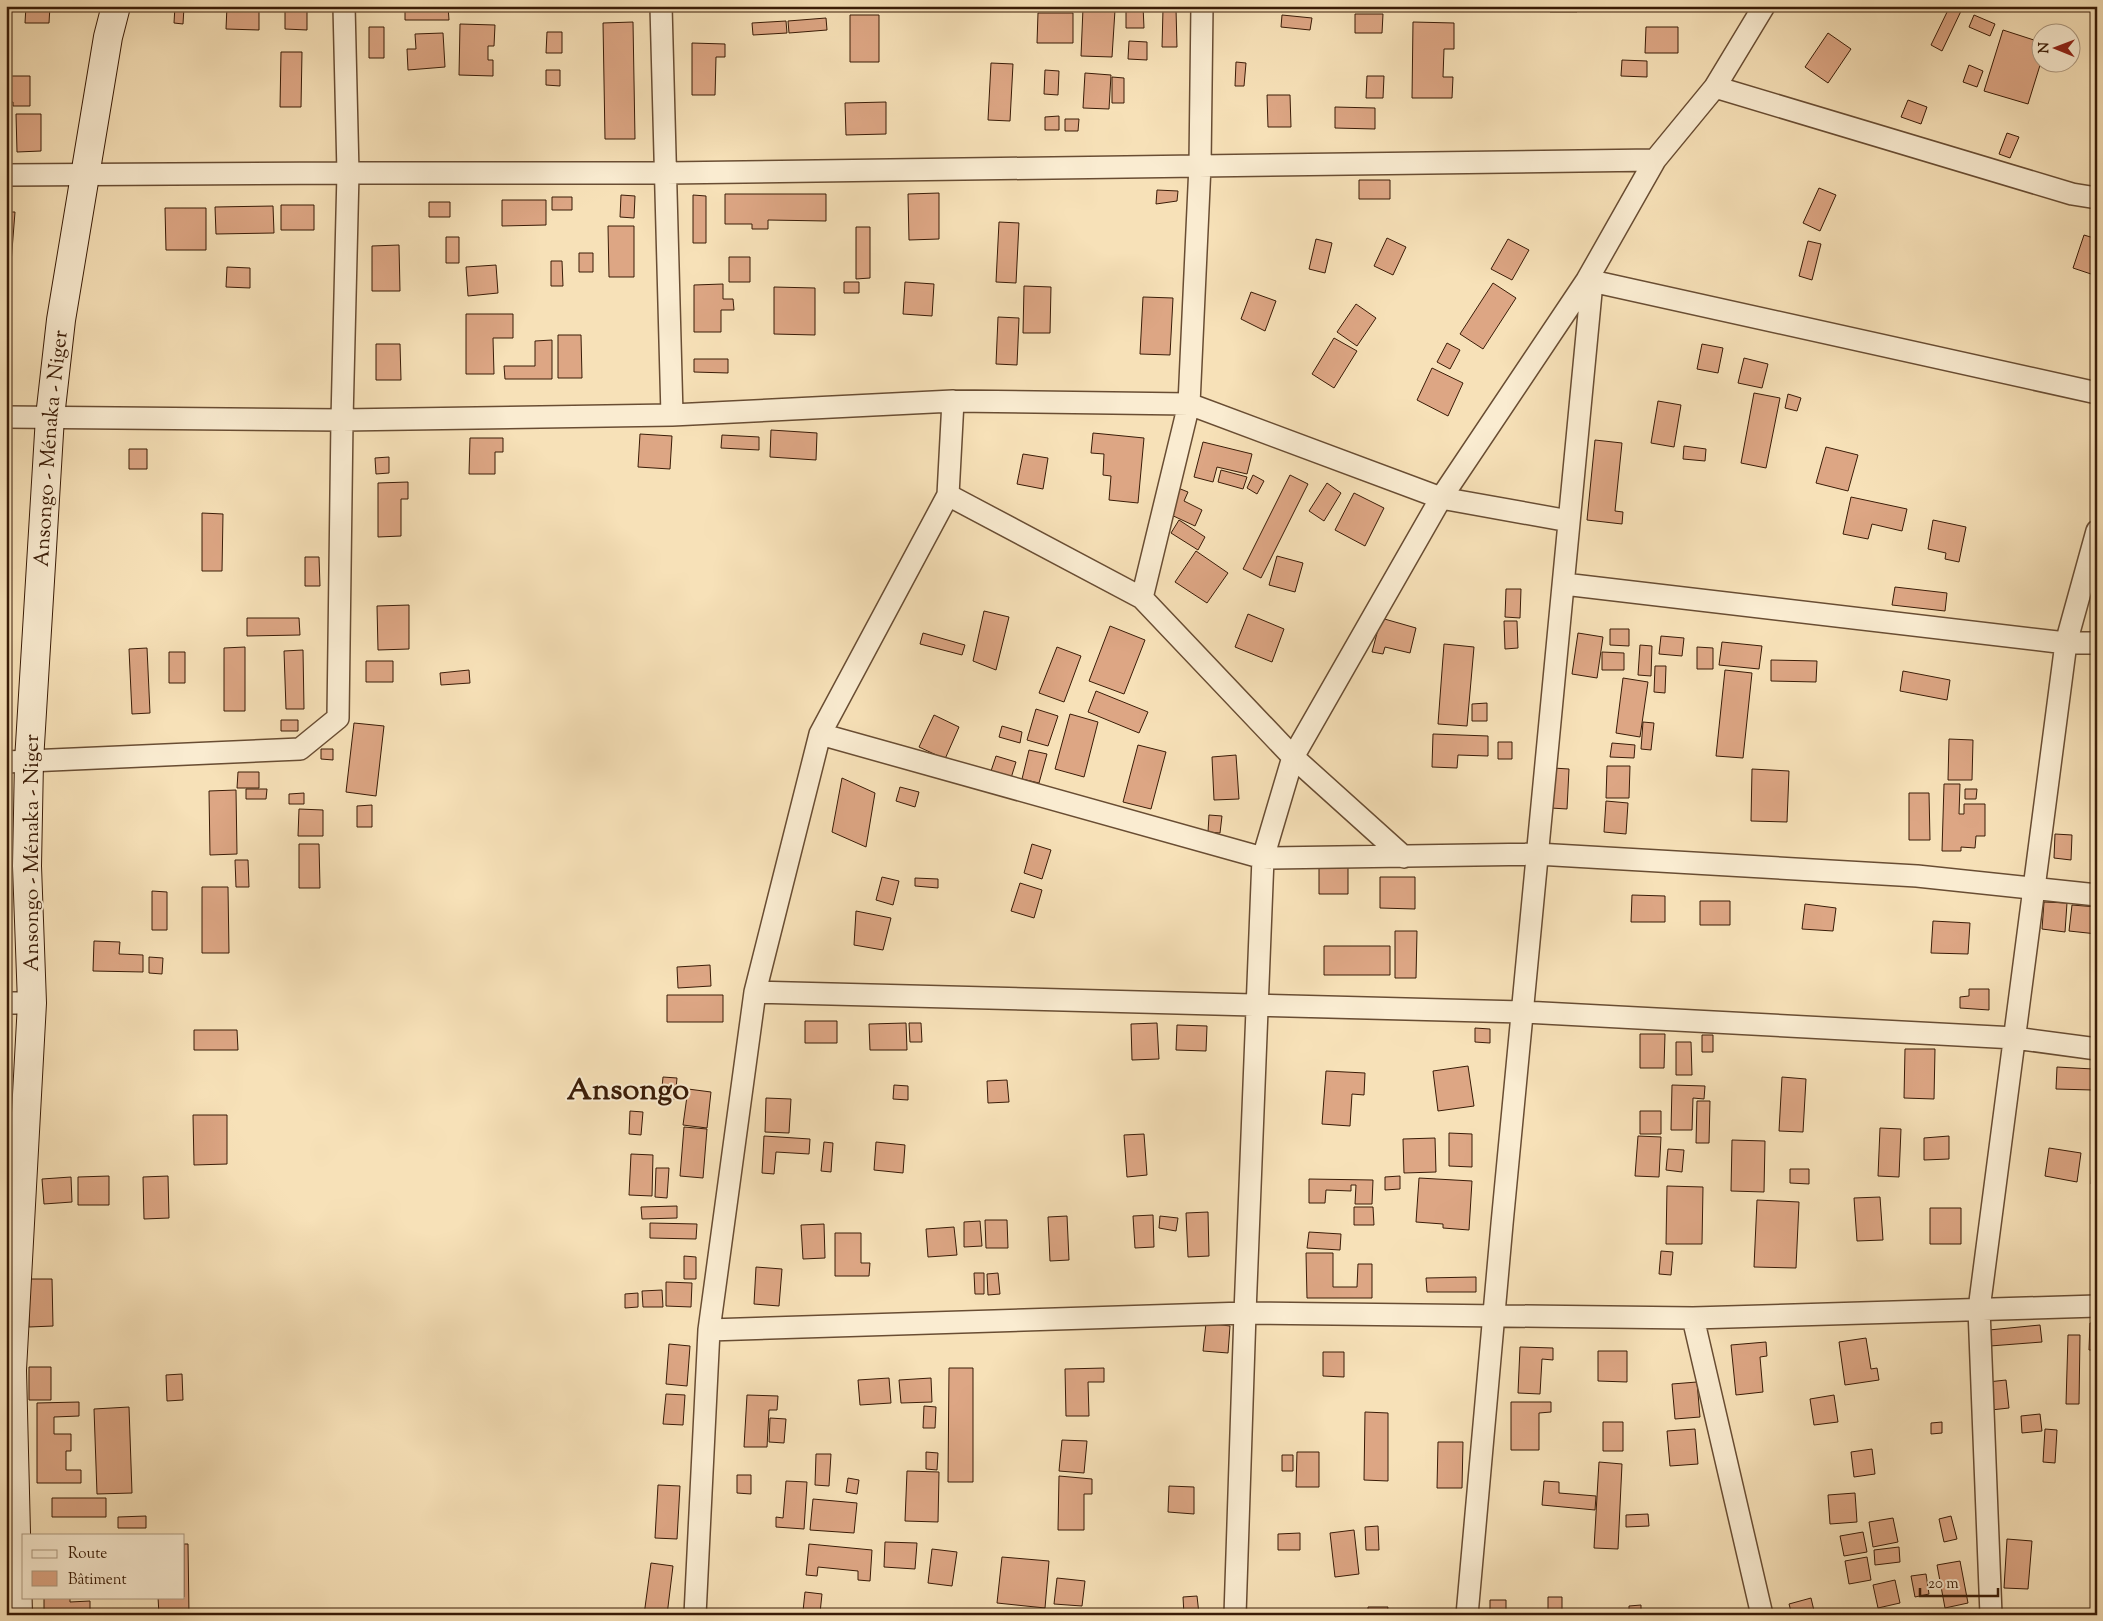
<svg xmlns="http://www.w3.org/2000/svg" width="2103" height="1621" font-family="'Sorts Mill Goudy',serif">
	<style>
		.building { fill: #dda684; stroke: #3a1c07 }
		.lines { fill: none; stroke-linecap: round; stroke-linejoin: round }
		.street-casing { stroke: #694d33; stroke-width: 24 }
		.secondary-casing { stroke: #3a1c07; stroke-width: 30 }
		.street { stroke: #faecd1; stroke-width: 21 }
		.secondary { stroke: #faecd1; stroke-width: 28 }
		.labels { text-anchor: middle; stroke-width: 4; stroke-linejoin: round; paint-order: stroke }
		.street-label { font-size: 21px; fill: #3a1c07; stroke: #faecd1 }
		.town-label { font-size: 31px; font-weight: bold; fill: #3a1c07; stroke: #faecd1 }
	</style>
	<rect width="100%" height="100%" fill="#f7e1b8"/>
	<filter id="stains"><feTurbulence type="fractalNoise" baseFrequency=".004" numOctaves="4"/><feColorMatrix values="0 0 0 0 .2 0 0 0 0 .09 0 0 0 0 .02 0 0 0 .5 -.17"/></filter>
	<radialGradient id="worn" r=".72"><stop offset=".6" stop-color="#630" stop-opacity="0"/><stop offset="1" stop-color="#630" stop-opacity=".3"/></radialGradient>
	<path class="building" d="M26,6h24l-1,17h-24z
		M175,6l9,1 -1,17 -9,-1z
		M227,6h32v24l-33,-1z
		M285,6h22v24l-22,-1z
		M405,6h43l1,14h-44z
		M985,6h28l1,4 -29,1z
		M1126,6h17l1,22h-18z
		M1550,6h27v6h-27z
		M1950,6h7l5,3 -20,42 -11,-6z
		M1083,8l32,2 -3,47 -31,-1z
		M1163,9h13l1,38h-15z
		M1038,13h35v30h-36z
		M1355,14h28l-1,19h-27z
		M850,15h29v47h-29z
		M1282,15l30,3 -2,12 -29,-3z
		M1974,15l21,9 -5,12 -21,-9z
		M826,18l1,12 -38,3 -1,-12z
		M786,21l1,12 -34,2 -1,-12z
		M633,22l2,117h-30l-2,-116z
		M1413,22l41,1v26h-10l-1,28h10l-1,21h-40z
		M460,24l35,1 -1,21h-6v14h5v16l-34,-1z
		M369,27h15v31h-15z
		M1646,27h32v26h-33z
		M2003,30l37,12 1,20 -13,42 -44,-13z
		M547,32h15v21h-16z
		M443,33l2,34 -37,3 -1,-21h9l-1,-15z
		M1828,33l23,16 -23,34 -23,-16z
		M1129,41l18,1v18l-19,-1z
		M692,43l33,1v13h-9l-1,38h-23z
		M281,52h21l-1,55h-21z
		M1622,60l25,1v16l-26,-1z
		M1236,62l10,1 -2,23h-9z
		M991,63l22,1 -3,57 -22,-1z
		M1969,65l14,6 -6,16 -14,-5z
		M546,70h14v16l-14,-1z
		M1045,70l14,1 -1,24 -14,-1z
		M1085,73l26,2 -2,34 -26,-1z
		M6,76h24v30h-17v-4h-7z
		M1367,76h17l-1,22h-17z
		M1112,77l12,1v25h-12z
		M1267,95h23l1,32h-23z
		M1908,100l19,7 -6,17 -20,-7z
		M886,102v32l-40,1 -1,-32z
		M1335,107l40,1v21l-40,-1z
		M16,114h25v37l-24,1z
		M1059,116v14h-14v-13z
		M1065,119h14l-1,12h-13z
		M2007,133l12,4 -9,21 -11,-4z
		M1359,180h31v19h-31z
		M1819,188l17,7 -16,36 -17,-8z
		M1157,190l21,1 -1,10 -21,3z
		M939,193v46l-30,1 -1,-46z
		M725,194h101v27l-58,-1v9h-16v-5h-27z
		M621,195l14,1 -1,22 -14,-1z
		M693,195l13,1v47h-13z
		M552,197h20v13h-20z
		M502,200h44v25l-44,1z
		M429,202h21v15h-21z
		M281,205h33v25h-33z
		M273,206l1,27 -58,1 -1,-27z
		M165,208h41v42h-40z
		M6,212h9l-6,77h-3z
		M999,222l20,1 -3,60 -20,-1z
		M608,226h26v51h-25z
		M856,227h14v51l-14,1z
		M2084,235l13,4v37l-24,-8z
		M446,237h13v26h-13z
		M1387,238l19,9 -13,28 -19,-9z
		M1316,239l16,4 -7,30 -16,-4z
		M1508,239l21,11 -17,30 -21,-11z
		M1808,241l13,3 -9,36 -13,-4z
		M399,245l1,46h-28v-45z
		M579,253h14v19h-14z
		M729,257h21v25h-21z
		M551,261h11l1,25h-12z
		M496,265l2,28 -30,3 -2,-29z
		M227,267l23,1v20l-24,-1z
		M844,282h15v11h-15z
		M905,282l29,2 -2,32 -29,-2z
		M1493,283l23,15 -33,51 -23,-15z
		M723,284v15h10l1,11h-13v22h-27v-47z
		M1024,286l27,1 -1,46h-27z
		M774,287l41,1v47l-41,-1z
		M1251,292l25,9 -11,30 -24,-12z
		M1143,297l30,1 -3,57 -30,-1z
		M1356,304l20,14 -19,28 -20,-14z
		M466,314h47v24h-20l1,36h-28z
		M998,317l21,1 -2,47 -21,-1z
		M558,335h23l1,43h-24z
		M1334,338l23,13 -23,37 -22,-14z
		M552,340v39h-47l-1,-13h31v-25z
		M1447,343l13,7 -10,19 -13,-7z
		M376,344h24l1,36h-25z
		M1702,344l21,4 -5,25 -21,-4z
		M1744,358l24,6 -6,24 -24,-5z
		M694,359h34v14l-34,-1z
		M1432,368l31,15 -15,33 -31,-16z
		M1754,393l26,5 -14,70 -25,-5z
		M1788,394l13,4 -4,13 -12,-3z
		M1658,401l23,4 -7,42 -23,-4z
		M771,430l46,3 -1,27 -46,-3z
		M1093,433l51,5 -6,65 -29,-3 2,-24 -8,-1 1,-21 -13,-1z
		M640,434l32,2 -2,33 -32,-2z
		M722,435l37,2v13l-38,-2z
		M470,438h33v14h-8v22h-26z
		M1595,440l27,3 -7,68 8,1 -1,12 -35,-4z
		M1203,442l49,12 -5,20 -30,-7 -4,15 -19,-5z
		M1684,446l22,3 -1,12 -22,-2z
		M1826,447l32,8 -10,36 -32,-8z
		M129,449h18v20h-18z
		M1023,454l25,4 -5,31 -26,-5z
		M389,457v16l-13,1 -1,-16z
		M1221,470l26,7 -4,12 -25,-7z
		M1253,475l11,6 -7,13 -10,-6z
		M1290,475l18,9 -47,94 -18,-9z
		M408,482v17h-7v37l-23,1v-54z
		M1327,483l14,10 -17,28 -15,-10z
		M1178,488l10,4 -4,9 18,9 -7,16 -28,-13z
		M1354,493l30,15 -19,38 -30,-16z
		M1851,497l56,12 -5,22 -30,-7 -4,15 -25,-5z
		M202,513l21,1 -1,57h-20z
		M1179,520l26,17 -7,13 -27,-17z
		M1933,520l33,7 -7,35 -14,-3 1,-6 -18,-4z
		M1196,551l32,22 -21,30 -32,-21z
		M1277,556l26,7 -8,29 -26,-7z
		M305,557h14l1,29h-15z
		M1895,587l52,6 -2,18 -53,-6z
		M1506,589h15l-1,29 -15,-1z
		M409,605v44l-31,1 -1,-44z
		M984,611l25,6 -13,53 -23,-9z
		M1248,614l36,15 -12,33 -37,-15z
		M247,618h52l1,17 -53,1z
		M1381,618l35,10 -6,25 -25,-6 -2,7 -11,-2z
		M1504,621h13l1,27 -13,1z
		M1110,626l35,14 -21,54 -35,-13z
		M1610,629h19v17l-19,-1z
		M923,633l42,12 -3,10 -42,-11z
		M1578,633l25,4 -6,41 -25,-4z
		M1661,636l23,2 -2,18 -23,-2z
		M1722,642l40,4 -3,23 -40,-4z
		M1444,644l30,3 -7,79 -29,-2z
		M1640,645l12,1 -1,30 -13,-1z
		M245,647v64h-21v-63z
		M1057,647l24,9 -17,46 -25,-9z
		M1697,647l16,1v21h-16z
		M147,648l3,65 -18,1 -3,-65z
		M303,650l1,59h-18l-2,-58z
		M169,652h16v31h-16z
		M1602,652l22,1v17h-22z
		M1771,660l46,1 -1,21 -45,-1z
		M366,661h27v21h-27z
		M1655,666h11l-1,27 -11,-1z
		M469,670l1,13 -29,2 -1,-12z
		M1725,670l27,3 -9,85 -27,-2z
		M1903,671l47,9 -3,20 -47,-9z
		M1623,678l25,4 -8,55 -24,-4z
		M1096,691l52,21 -9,21 -51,-21z
		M1487,703v18h-15v-17z
		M1036,709l22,7 -10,30 -21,-6z
		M1070,714l28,8 -14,55 -29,-8z
		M934,715l25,12 -14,32 -26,-12z
		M281,720h17v11h-17z
		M1643,722l11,1 -3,27 -10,-1z
		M354,723l30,3 -8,70 -30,-4z
		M1002,726l20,6 -2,11 -21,-6z
		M1433,734l55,2v20l-30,-1 -1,13 -25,-1z
		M1949,739l24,1 -1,40h-24z
		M1498,742h14v17h-14z
		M1612,743l23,2 -1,13 -24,-1z
		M1138,745l28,7 -15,57 -28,-7z
		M321,749h12v11l-12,-1z
		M1029,750l18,4 -8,29 -17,-4z
		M1236,755l3,44 -25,1 -2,-43z
		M996,756l20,6 -5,16 -20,-7z
		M1607,766h23l-1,32h-23z
		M1553,768l16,1 -2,40 -16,-1z
		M1752,769l37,2 -2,51 -36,-1z
		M238,772h21v16h-22z
		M842,778l33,15 -9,54 -34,-15z
		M1944,784h16l-1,30h5v-10h21v32h-9l-1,12 -14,-1v4h-19z
		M900,787l19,5 -4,15 -19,-6z
		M246,789h21l-1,10h-20z
		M1965,789h12l-1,10h-11z
		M236,790l1,64 -27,1 -1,-64z
		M304,793v11h-15v-10z
		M1909,793h20l1,47h-21z
		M1606,801l22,2 -2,31 -22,-2z
		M372,805v22h-15v-21z
		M299,809l24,1v26h-25z
		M1209,815l13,1 -2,17 -12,-1z
		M2055,834l17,1 -1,25 -17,-2z
		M299,844h20l1,44h-21z
		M1032,844l19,6 -9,29 -18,-6z
		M235,860h13l1,27h-13z
		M1319,867h29v27h-29z
		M882,877l17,4 -6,24 -17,-5z
		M1380,877h35v32l-35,-1z
		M915,878l23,1v9l-23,-2z
		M1020,883l22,7 -8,28 -23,-7z
		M202,887h26l1,66h-27z
		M152,891l15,1v38h-15z
		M1632,895l33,1v26h-34z
		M1700,901h30v24h-30z
		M2044,902l23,1 -2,29 -23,-3z
		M1805,904l31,4 -3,23 -31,-2z
		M2072,905l25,2v27l-28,-3z
		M856,911l35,7 -8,32 -29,-5z
		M1933,921l37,2 -2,31 -37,-1z
		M1395,931h22l-1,47h-21z
		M94,941l26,1 -1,12 24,1v17l-50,-1z
		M1324,946h66v29h-66z
		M149,957l14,1 -1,16 -13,-1z
		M710,965l1,21 -33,2 -1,-21z
		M1969,989h20v21l-29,-2v-11l9,-1z
		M667,995h56v27h-56z
		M805,1021h32v22h-32z
		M906,1023l1,27h-37l-1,-26z
		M909,1023h12l1,19h-12z
		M1157,1023l2,36 -27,1 -1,-36z
		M1177,1025l30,1 -1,25 -30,-1z
		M1475,1028l15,1v14l-15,-1z
		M194,1030h43l1,20h-44z
		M1640,1034h25l-1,34h-24z
		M1702,1035h11v17h-11z
		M1676,1042h15l1,33h-16z
		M1905,1049h30l-1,50 -30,-1z
		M1468,1066l6,40 -36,5 -5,-40z
		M2057,1067l36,2 -1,21 -36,-1z
		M1326,1071l39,2 -1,22 -12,-1 -2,32 -28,-2z
		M663,1077l14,1 -2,21 -14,-1z
		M1782,1077l24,2 -3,53 -24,-1z
		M1007,1080l2,22 -21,1 -1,-22z
		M894,1085l14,1v14l-15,-1z
		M1672,1085l33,1 -1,13 -11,-1 -1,32h-21z
		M688,1089l23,3 -4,36 -24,-3z
		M766,1098l25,1 -2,34 -24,-1z
		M1697,1101h13l-1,42h-13z
		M630,1111l13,1 -2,23 -12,-1z
		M1640,1111h21v23h-21z
		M193,1115h34v49l-33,1z
		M684,1127l23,2 -4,49 -23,-2z
		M1880,1128l21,1 -2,48 -21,-1z
		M1449,1133l23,1v33l-23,-1z
		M1144,1134l3,41 -20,2 -3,-42z
		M764,1136l46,3 -1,15 -33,-2 -2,22 -12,-1z
		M1638,1136l23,1 -2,40 -24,-1z
		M1949,1136v23l-25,1v-22z
		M1435,1138l1,34 -32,1 -1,-34z
		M1732,1140l33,1 -1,51 -33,-1z
		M824,1142l9,1 -2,29 -10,-1z
		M876,1142l29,3 -2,28 -29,-3z
		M2049,1148l32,5 -4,29 -32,-6z
		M1668,1149l16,1 -2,22 -16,-2z
		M631,1154l22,1 -1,41 -23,-1z
		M2092,1154l5,1v29h-6z
		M656,1168h13l-2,30 -12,-1z
		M1790,1169h19v15l-19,-1z
		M109,1176v29h-31v-28z
		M168,1176l1,42 -25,1 -1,-42z
		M1400,1176v13l-15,1v-13z
		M71,1177l1,25 -28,2 -2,-25z
		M1419,1178l53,3 -3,49 -26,-2v-4l-27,-2z
		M1309,1179l64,1 -1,24h-17l1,-19h-5v6l-25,-1 -1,13h-16z
		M1667,1186l36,1 -1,57h-36z
		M1880,1197l3,43 -26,1 -3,-43z
		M1757,1200l42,2 -3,66 -42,-1z
		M677,1206v12l-35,1 -1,-12z
		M1354,1207h19l1,18h-20z
		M1930,1208h31v36h-31z
		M1208,1212l1,44 -21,1 -2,-44z
		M1153,1215l1,32 -19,1 -2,-32z
		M1067,1216l2,44 -19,1 -2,-44z
		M1160,1216l18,2 -2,13 -17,-3z
		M985,1220h22l1,28h-22z
		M980,1221l2,25 -18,1v-25z
		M650,1223l47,1 -1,15 -46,-1z
		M824,1224l1,34 -22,1 -2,-34z
		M954,1227l3,28 -29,2 -2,-28z
		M1309,1232l32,2 -1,16 -33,-2z
		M835,1233h26v30h9l-1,13h-34z
		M1661,1251l12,1 -2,23 -12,-1z
		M1306,1253h27v34h24l1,-23h14v34h-65z
		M684,1256l12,1v22h-12z
		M756,1267l26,2 -3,37 -25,-2z
		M974,1273h10v21h-9z
		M998,1273l2,21 -12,1 -1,-21z
		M1476,1277v15h-49l-1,-14z
		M28,1279h24l1,47 -24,1z
		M666,1282l26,1 -1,24 -25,-1z
		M662,1290l1,17h-20l-1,-16z
		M638,1293v14l-13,1v-14z
		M1206,1323l24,3 -2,27 -25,-2z
		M2090,1323h7v27h-8z
		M2040,1325l2,17 -52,4 -1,-16z
		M2068,1335h12l-1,69h-13z
		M1866,1338l5,31 6,-1 2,12 -34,5 -6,-43z
		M1766,1342l1,14 -7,1 3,35 -27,3 -5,-50z
		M669,1344l21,2 -3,40 -21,-2z
		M1520,1347l33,1v12l-11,-1 -2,35 -22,-1z
		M1598,1351h29v31l-29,-1z
		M1323,1352h21v25l-21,-1z
		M29,1367h22v33h-22z
		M949,1368h24v114h-25z
		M1104,1368v14h-16l1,34h-23l-1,-47z
		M182,1374l1,26 -16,1 -1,-26z
		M889,1378l2,25 -31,2 -2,-25z
		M931,1378l1,24 -31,1 -2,-23z
		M2006,1380l3,28 -18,2 -3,-28z
		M1697,1382l3,35 -25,2 -3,-35z
		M666,1394l19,1 -2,30 -20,-1z
		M747,1395l31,1 -1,14h-8l-2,37h-23z
		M1834,1395l4,27 -24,3 -4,-26z
		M79,1402v14l-25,1v17h17v17h-5v19h15v13h-44v-80z
		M1511,1402h40v10l-12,1v37h-28z
		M924,1406l12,1 -1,21h-12z
		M129,1407l3,86 -35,1 -3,-85z
		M1365,1412l23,1v68l-24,-1z
		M2040,1414l2,17 -20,2 -1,-17z
		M770,1418l16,1 -2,24 -15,-1z
		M1603,1422h20v29h-20z
		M1942,1422v11l-11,1v-11z
		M1695,1429l3,35 -28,2 -3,-35z
		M2045,1429l12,1 -2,33 -12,-1z
		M1062,1440l25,1 -3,32 -25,-2z
		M1438,1442h25l-1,46h-25z
		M1872,1449l3,25 -21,3 -3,-25z
		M926,1452l12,1 -1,17 -11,-1z
		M1297,1452h22v35h-23z
		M816,1454h15l-2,32 -14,-1z
		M1282,1455h11v16h-11z
		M1599,1462l23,2 -4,85 -24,-1z
		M907,1471l32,1 -1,50 -33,-1z
		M737,1475h14v19l-14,-1z
		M1059,1476l33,3v15h-8v36h-26z
		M848,1478l11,2 -2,14 -11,-2z
		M786,1481l21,1 -3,47 -28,-2v-10l7,1z
		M1544,1481l15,1v11l37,3 -1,14 -53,-5z
		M658,1485l22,1 -3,53 -22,-1z
		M1169,1486l25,1v27l-26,-2z
		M1855,1493l2,29 -27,2 -2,-29z
		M52,1498h54v19h-54z
		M813,1499l44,4 -3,30 -44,-3z
		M1648,1514l1,12 -23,1v-12z
		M146,1516v12h-28v-11z
		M1951,1516l6,23 -13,3 -5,-23z
		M1893,1518l5,24 -25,5 -4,-25z
		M1378,1526l1,24h-13l-1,-23z
		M1354,1530l5,44 -24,3 -5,-44z
		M1863,1532l4,20 -23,4 -4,-20z
		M1300,1533v17h-22v-16z
		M2097,1534v20l-5,-19z
		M2007,1539l25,2 -4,48 -24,-1z
		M885,1542l32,1 -2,26 -31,-2z
		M184,1544h4l1,71h-30l-1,-18h26z
		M809,1544l63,6 -2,31 -12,-1v-9l-40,-4 -1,9 -11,-1z
		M1899,1547l1,15 -25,3 -1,-15z
		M932,1549l25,3 -5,34 -24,-3z
		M1002,1557l47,4 -4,47 -48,-5z
		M1867,1557l4,23 -22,4 -4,-23z
		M1960,1561l8,42 -23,5 -8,-43z
		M651,1563l22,3 -6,49h-23z
		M1926,1574l3,20 -14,3 -4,-21z
		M1057,1578l28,3 -3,25 -28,-2z
		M1895,1580l5,23 -22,5 -5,-23z
		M805,1592l17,2 -2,19 -17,-2z
		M1197,1596l2,18 -15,1 -1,-18z
		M44,1597h26v5l20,-1v14h-46z
		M1548,1597h14v17h-14z
		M1811,1598l4,17h-23l-3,-11z
		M1490,1600h16v15h-16z
		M1641,1605v10h-12v-9z
		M1368,1607h20l-1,8h-19z
		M918,1610l29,3v2h-30z
		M1577,1610l30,3 -1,2h-29z
		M1319,1611h41v4h-41z"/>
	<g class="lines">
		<g class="street-casing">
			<path id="street" d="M661,6l11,409
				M1715,87l357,107 25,4
				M6,175l342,-2h318l989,-13
				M1587,280l510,113
				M6,417l336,3 330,-5 281,-14 236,3 252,94 128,23
				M948,495l194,103 151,159 111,100
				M1564,584l502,59h31
				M1142,598l47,-194 11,-239 2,-159
				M820,734l443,124 274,-4 380,22 180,19
				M6,762l294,-13 38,-31 4,-298 6,-247 -4,-167
				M755,992l767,20 493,26 82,11
				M6,1003h26
				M1693,1318l69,297
				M709,1330l536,-17 448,5 404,-12
				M695,1615l14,-285 46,-338 65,-258 128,-239 5,-94
				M1235,1615l10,-302 18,-455 30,-101 148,-259 146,-218 68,-120 60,-73 49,-81
				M1467,1615l35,-391 90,-942
				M1991,1615l-12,-306 87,-666 31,-112"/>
		</g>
		<g class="secondary-casing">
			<g id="secondary">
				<path id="s1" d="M18,1615l-6,-245 20,-367 -5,-137 2,-105 21,-344 11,-97 47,-283 8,-31"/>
			</g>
		</g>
		<use href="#street" class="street"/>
		<use href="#secondary" class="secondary"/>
	</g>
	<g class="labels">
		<g class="street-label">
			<text dy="7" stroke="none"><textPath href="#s1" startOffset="1168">Ansongo - Ménaka - Niger</textPath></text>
			<text transform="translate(31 853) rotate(-90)" y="7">Ansongo - Ménaka - Niger</text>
		</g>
		<g class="town-label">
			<text x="628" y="1099">Ansongo</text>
		</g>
	</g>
	<rect width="2103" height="1621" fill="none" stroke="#f7e1b8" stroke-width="25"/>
	<rect x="8" y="8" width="2088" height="1606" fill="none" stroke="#3a1c07" stroke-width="2.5"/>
	<rect x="12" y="12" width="2078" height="1596" fill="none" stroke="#3a1c07"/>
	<rect x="22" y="1534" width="162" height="65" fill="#faecd1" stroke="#ad9980"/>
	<rect x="32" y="1550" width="25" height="8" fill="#faecd1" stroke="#ad9980"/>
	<text x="68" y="1558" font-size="15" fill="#3a1c07">Route</text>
	<rect x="32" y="1571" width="25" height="15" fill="#dda684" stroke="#ad9980"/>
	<text x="68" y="1584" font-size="15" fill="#3a1c07">Bâtiment</text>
	<g transform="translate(2056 48) rotate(271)"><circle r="24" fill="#faecd1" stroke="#ad9980"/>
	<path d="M0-4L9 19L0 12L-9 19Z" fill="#8f2418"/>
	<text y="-8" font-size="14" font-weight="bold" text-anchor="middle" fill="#3a1c07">N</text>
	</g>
	<path d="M1920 1588v8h78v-8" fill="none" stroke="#3a1c07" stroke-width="2.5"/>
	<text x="1928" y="1588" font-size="15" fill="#3a1c07" stroke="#faecd1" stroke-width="4" paint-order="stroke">20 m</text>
	<rect width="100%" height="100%" filter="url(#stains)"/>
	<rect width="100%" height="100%" fill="url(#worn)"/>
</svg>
